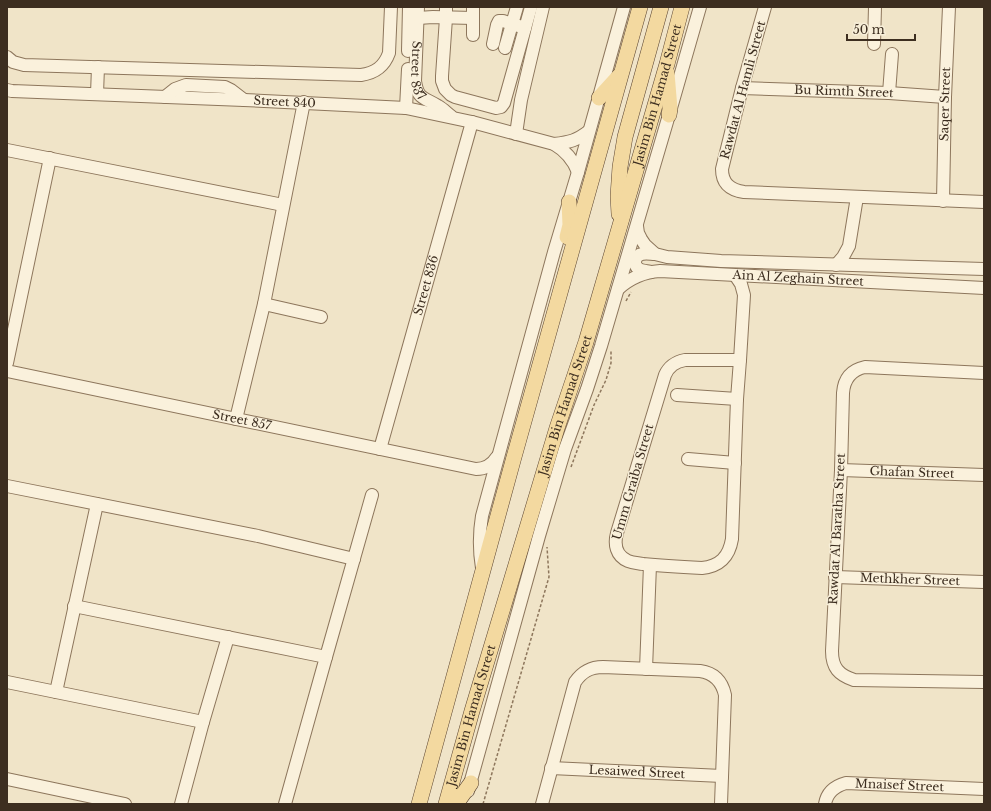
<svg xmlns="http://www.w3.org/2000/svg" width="991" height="811" font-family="'Libre Baskerville',serif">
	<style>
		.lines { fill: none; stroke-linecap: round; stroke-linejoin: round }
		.minor-casing { stroke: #8d765c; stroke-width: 14 }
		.major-casing { stroke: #5b4430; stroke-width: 16 }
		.path { stroke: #8d765c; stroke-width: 1.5; stroke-dasharray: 3 2; stroke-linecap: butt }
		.minor { stroke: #faf1dc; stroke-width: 12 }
		.major { stroke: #f3d9a0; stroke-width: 15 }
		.labels { text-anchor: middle; stroke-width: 3; stroke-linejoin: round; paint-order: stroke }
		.street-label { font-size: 12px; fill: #3d2e20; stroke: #f7eed8 }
	</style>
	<rect width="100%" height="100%" fill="#f0e4c8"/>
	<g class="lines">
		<g class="minor-casing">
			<g id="minor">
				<path id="s1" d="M418,7l-3,74c3,19 9,16 23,25 5,3 9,7 13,10"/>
				<path d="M446,7v11l-4,58v5l3,8 6,6 4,2 41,11 5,-1 3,-4 27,-96"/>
				<path d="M765,7l-23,81 -20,81c0,14 8,21 22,23l240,10"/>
				<path d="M418,18l15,-1 40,1"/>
				<path d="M473,35v-28"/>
				<path d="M493,44l4,-19 2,-4h4l22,7"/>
				<path d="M874,44l1,-37"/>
				<path d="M505,48l12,-41"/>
				<path d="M408,51l1,-44"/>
				<path d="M7,57l6,5 11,3 337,10c14,-2 23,-8 28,-22l2,-46"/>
				<path id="s2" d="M742,88l147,5 56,4"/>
				<path id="s3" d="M7,90l5,1 232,9 162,8 66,14 82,22c12,7 19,15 24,28"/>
				<path d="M889,93l3,-39"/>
				<path d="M97,94l1,-27"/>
				<path d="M165,97l10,-8 11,-4 39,2 6,3 13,10"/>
				<path d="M406,108l2,-39"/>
				<path d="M516,134l5,-34 22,-93"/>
				<path d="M554,144c16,-2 22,-3 35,-13"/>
				<path d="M7,150l276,55"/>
				<path id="s4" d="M943,201l2,-104 4,-90"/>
				<path d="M637,226l1,7 3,6 4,6 10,9 12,3 54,4 263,8"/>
				<path d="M836,265l7,-8 6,-11 8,-49"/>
				<path d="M651,272c-3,-1 -9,-1 -12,-3 -7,-4 -4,-14 3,-15 4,-1 9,0 13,0"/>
				<path d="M735,275l6,9 3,11 -4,65"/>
				<path id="s5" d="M618,289c12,-11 25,-17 42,-18l324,17"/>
				<path d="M264,304l57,13"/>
				<path d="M685,360h55l-3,39 -5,140c-3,18 -12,27 -30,29 -20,-1 -39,-2 -59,-4 -5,-1 -10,-1 -15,-3 -12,-5 -14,-17 -11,-28l48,-158c4,-9 10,-13 20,-15z"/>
				<path d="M7,363l43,-205"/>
				<path id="s6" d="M7,371l469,98c9,0 16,-4 21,-12"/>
				<path d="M984,373l-119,-6c-14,3 -21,12 -22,26l-2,77 -9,181c0,17 7,24 22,29l130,2"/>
				<path d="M677,395l60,4"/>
				<path d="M236,419l28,-115 40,-202"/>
				<path id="s7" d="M380,449l92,-327"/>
				<path d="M688,459l47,4"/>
				<path id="s8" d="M841,470l143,5"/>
				<path d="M7,486l251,50 96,23"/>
				<path d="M482,568c-3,-18 -3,-34 0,-52l72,-264 24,-80 46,-165"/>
				<path id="s9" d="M835,577l149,5"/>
				<path d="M74,606l252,51"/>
				<path d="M646,669l4,-104"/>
				<path d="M7,682l196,40"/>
				<path d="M56,692l41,-188"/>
				<path id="s10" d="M551,768l171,8"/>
				<path d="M7,779l118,25"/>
				<path d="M468,791l71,-255 26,-87 22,-60 14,-43 68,-231 31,-108"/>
				<path d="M181,804l22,-82 25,-85"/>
				<path d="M285,804l41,-147 46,-162"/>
				<path d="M542,804l33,-122c7,-10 15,-15 28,-15l97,4c14,2 22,10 25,24l-4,109"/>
				<path id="s11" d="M825,804c2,-12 10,-18 21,-21l138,6"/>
			</g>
		</g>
		<g class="major-casing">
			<g id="major">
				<path d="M667,73l3,36 -1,6"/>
				<path d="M599,98l20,-22"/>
				<path d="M619,214l-1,-18 2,-29 5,-30 36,-130"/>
				<path d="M567,237l3,-12 -1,-23"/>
				<path d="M419,804c72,-266 146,-532 221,-797"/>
				<path id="s12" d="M446,804l26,-93 85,-283 29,-86 81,-278 15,-57"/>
				<path d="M456,804l15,-21"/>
			</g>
		</g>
		<path class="path" d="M626,301l5,-9
			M571,467l23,-62 12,-25 5,-17v-13
			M483,804l66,-227 -2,-30"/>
		<use href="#minor" class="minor"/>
		<use href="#major" class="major"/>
	</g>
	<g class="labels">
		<g class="street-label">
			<text dy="4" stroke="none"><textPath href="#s1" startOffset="64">Street 837</textPath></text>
			<text transform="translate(743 90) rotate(-75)" y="4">Rawdat Al Hamli Street</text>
			<text dy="4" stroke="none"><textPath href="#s2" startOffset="102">Bu Rimth Street</textPath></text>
			<text dy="4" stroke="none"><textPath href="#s12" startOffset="740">Jasim Bin Hamad Street</textPath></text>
			<text dy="4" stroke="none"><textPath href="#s3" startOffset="278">Street 840</textPath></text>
			<text dy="4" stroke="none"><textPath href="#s4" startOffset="97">Saqer Street</textPath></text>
			<text dy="4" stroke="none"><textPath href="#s5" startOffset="185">Ain Al Zeghain Street</textPath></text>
			<text dy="4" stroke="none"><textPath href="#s7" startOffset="170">Street 836</textPath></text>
			<text dy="4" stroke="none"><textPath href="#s12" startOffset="416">Jasim Bin Hamad Street</textPath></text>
			<text dy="4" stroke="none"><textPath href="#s6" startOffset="240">Street 857</textPath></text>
			<text dy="4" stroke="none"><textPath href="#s8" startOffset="71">Ghafan Street</textPath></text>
			<text transform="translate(633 482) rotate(-74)" y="4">Umm Graiba Street</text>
			<text transform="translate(837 529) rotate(-87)" y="4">Rawdat Al Baratha Street</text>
			<text dy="4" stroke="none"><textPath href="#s9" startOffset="75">Methkher Street</textPath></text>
			<text dy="4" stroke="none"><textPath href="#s12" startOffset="92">Jasim Bin Hamad Street</textPath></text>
			<text dy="4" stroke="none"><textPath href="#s10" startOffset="86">Lesaiwed Street</textPath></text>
			<text dy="4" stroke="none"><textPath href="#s11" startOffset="85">Mnaisef Street</textPath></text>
		</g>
	</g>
	<rect width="991" height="811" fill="none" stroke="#3d2e20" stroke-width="16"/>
	<path d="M847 34v6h68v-6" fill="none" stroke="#3d2e20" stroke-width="2"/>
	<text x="853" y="34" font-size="12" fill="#3d2e20" stroke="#f7eed8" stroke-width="3" paint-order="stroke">50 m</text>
</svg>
